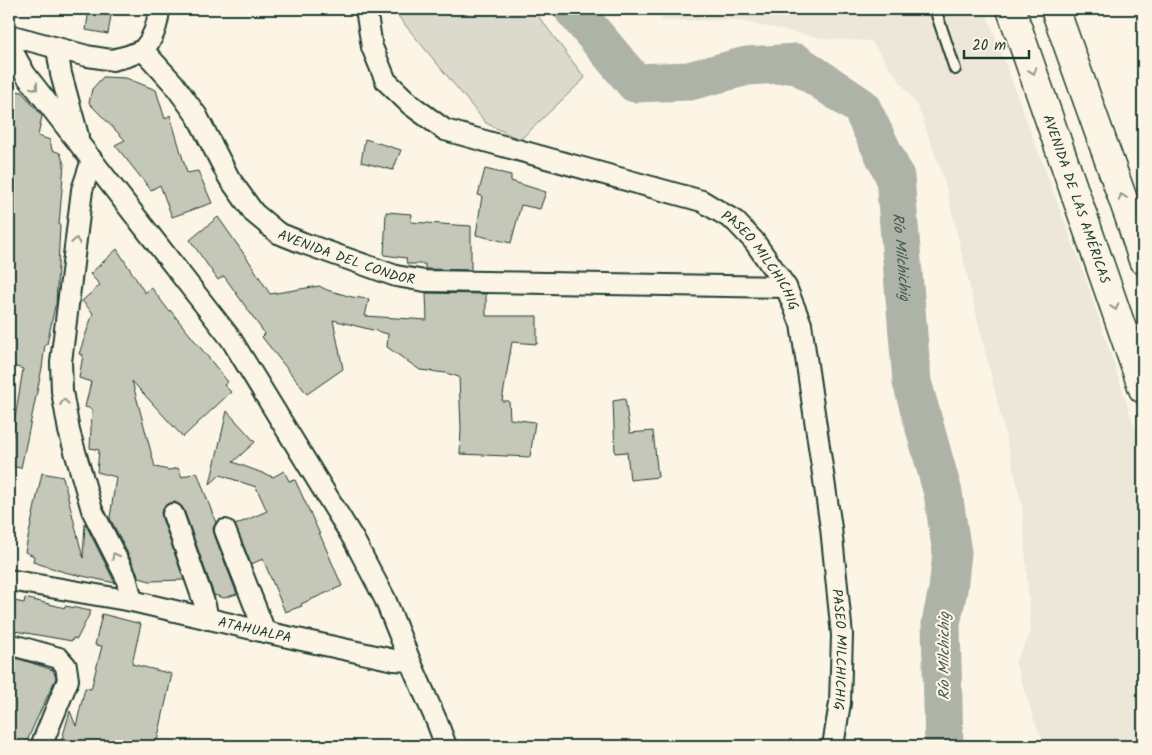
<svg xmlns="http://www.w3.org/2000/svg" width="1152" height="755" font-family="Kalam,sans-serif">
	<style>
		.built { fill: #ece7d8 }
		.green { fill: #dcdacc; stroke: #7e8c80 }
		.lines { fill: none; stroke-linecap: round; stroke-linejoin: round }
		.river { stroke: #aeb3a7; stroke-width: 39 }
		.building { fill: #c5c7b9; stroke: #1f3d34 }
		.service-casing { stroke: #1f3d34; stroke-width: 14 }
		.minor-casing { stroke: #1f3d34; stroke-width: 24 }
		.primary-casing { stroke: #1f3d34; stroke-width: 31 }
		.service { stroke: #fcf5e5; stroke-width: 10 }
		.minor { stroke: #fcf5e5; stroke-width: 20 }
		.primary { stroke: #fcf5e5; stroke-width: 28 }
		.oneway { stroke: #8e998c }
		.labels { text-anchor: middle; stroke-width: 4.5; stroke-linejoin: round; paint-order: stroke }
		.street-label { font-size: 14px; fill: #1f3d34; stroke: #fcf5e5 }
		.water-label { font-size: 15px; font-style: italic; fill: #435a51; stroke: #fcf5e5 }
	</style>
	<rect width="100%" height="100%" fill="#fcf5e5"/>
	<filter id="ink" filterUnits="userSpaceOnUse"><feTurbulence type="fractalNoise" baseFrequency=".02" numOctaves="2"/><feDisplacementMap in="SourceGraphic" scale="10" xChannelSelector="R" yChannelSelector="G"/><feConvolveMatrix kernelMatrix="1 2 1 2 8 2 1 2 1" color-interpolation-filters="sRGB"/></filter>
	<g filter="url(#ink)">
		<path class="built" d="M655,9h330l99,265 59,178v294h-97l-10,-21 -21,-63 16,-29 -9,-128 -78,-326 -26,-72 -47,-66 -45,-2 -92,-19 -71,1z"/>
		<path class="green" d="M392,9h141l52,69 -65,62 -34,-17z"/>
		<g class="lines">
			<path class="river" id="s1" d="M573,9l62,74 54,-2 58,-15 49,-3 65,44 34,70 17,205 31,111 9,60 -4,37 -7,33 3,123"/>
		</g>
		<path class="building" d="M89,9h23l-4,25 -22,-4z
			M103,77l23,1 30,12 9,29 5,-4 17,58 11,-2 14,32 -40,14 -12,-32 -9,5 -36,-45 10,-5 -36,-37 3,-14z
			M9,90l13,2 20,24 -4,20 12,4 2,10 8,3 4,11 -5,61 1,1 -4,80h-1l-8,38h-2l-3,24 -21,100 -12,-2v-11l14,-86 -14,-4v-138l4,-35 -4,-2z
			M365,139l36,11 -8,20 -32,-8z
			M485,169l26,6v6l35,11 -6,17 -19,-4 -10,38 -35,-8 6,-39 -4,-1z
			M386,212l26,2 -1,8 60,4v44l-46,-1v-5h-18l-1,-6 -22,-3z
			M218,217l33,47 19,30 49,-8 8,4 25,7 17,2 -4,17 62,4 -1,-27 60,1v22h51v28l-25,-2 -10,59h7l1,18 25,3 -5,35 -70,-3 1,-26 -2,-51 -13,-4 -26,-3 -33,-23 1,-13 -55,-14 10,49 -36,25 -45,-57 3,-3 -41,-58 -6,4 -28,-40z
			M117,249l28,44 6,-6 18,24 1,-1 58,72 -4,3 7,7 -48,45 -51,-56 23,86 14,3 9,-2 4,9 15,-5 19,51 -3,5 1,6 23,60 -13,4 -10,-3 -30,-85 -4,-5 -5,-3 -6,1 -5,4 -3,5 1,6 22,62 -34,1 -11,-3 -2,-6 -27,-54 6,-41 -19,-5 2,-22 -9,-2 2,-39 -7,-2 6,-25 -12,-4 4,-23 -4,-1 14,-41 -11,-12 18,-16 -10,-11z
			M625,399l5,34 23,-2 5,46 -28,3 -3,-28 -12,1 -2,-52z
			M227,411l28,31 -22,20 40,15 11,-6 5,10 6,-1 23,50 24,56 -41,18 1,2 -17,6 -22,-53 -12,5 -16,-39 32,-14 -11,-24 -36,-12 -10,9z
			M42,473l21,4 20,81 2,-35 30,60 -51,-11 -31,-10 1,-6 -9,-4z
			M25,598l40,10v-2l26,5 -14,28 -4,-1 -1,3 -63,-11v-30l15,3z
			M102,614l39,10 -9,40 40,10 -16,72h-96l10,-35 6,15 9,-38 6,1 11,-43 -7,-1z
			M9,656l26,8 18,6 3,8 -22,47 -9,21h-16z"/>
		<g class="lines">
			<g class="service-casing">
				<path id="service" d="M935,9l20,60"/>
			</g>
			<g class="minor-casing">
				<g id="minor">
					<path id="s2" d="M366,9l6,38 14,34 25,24 34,25 257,71 33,20 19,20 32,46 15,37 30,204 11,107 -2,68 -7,43"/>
					<path id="s3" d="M9,35l78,21 25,4 16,-4 15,-6 30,33 24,33 32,62 25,35 24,20 25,10 93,33 29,5 361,6"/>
					<path d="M9,45l16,29 206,265 123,201 31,59 25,62"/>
					<path d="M57,48l4,26 17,62"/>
					<path d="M143,50c10,-11 15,-27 16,-41"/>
					<path d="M92,160l-10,30 -21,172 1,29 7,40 23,79 34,67 6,24"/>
					<path d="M173,514l32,91 3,14"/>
					<path d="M225,530l40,102"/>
					<path id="s4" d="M9,580l123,21 133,31 129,28 16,1 27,61 9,24"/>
					<path d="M9,644l50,14 7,8 2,14 -27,66"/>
				</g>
			</g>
			<g class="primary-casing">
				<g id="primary">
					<path id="s5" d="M1011,9l132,380"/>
					<path d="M1055,9l75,210 13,41"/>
				</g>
			</g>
			<use href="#service" class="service"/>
			<use href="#minor" class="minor"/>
			<use href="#primary" class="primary"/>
		</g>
		<defs><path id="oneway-chevron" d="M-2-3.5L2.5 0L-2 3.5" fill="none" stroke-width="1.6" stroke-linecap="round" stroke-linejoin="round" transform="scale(1.25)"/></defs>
		<g class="oneway">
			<use href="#oneway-chevron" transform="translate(1033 71) rotate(71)"/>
			<use href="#oneway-chevron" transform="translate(35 87) rotate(52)"/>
			<use href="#oneway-chevron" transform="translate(1122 197) rotate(-110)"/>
			<use href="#oneway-chevron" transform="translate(76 241) rotate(-83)"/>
			<use href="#oneway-chevron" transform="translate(1115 307) rotate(71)"/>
			<use href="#oneway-chevron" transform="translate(64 402) rotate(-99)"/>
			<use href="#oneway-chevron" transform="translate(115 556) rotate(-117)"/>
		</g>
	</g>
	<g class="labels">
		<g class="street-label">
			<text dy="5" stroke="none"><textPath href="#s5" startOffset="201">AVENIDA DE LAS AMÉRICAS</textPath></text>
			<text dy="5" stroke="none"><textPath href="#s3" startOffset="441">AVENIDA DEL CONDOR</textPath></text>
			<text dy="5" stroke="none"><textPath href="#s2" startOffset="504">PASEO MILCHICHIG</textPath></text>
			<text dy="5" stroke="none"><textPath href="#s4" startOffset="251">ATAHUALPA</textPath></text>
			<text dy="5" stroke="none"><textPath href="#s2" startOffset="909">PASEO MILCHICHIG</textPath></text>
		</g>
		<g class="water-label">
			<text dy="5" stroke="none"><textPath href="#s1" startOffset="496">Río Milchichig</textPath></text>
			<text transform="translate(944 656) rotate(-90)" y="5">Río Milchichig</text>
		</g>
	</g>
	<rect width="1152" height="755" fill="none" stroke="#fcf5e5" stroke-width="30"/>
	<rect x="15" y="15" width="1122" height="725" fill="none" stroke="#1f3d34" stroke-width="2" filter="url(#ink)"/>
	<path d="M964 50v8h65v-8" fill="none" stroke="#1f3d34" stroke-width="2.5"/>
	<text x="972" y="50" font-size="15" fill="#1f3d34" stroke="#fcf5e5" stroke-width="4" paint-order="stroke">20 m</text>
</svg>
